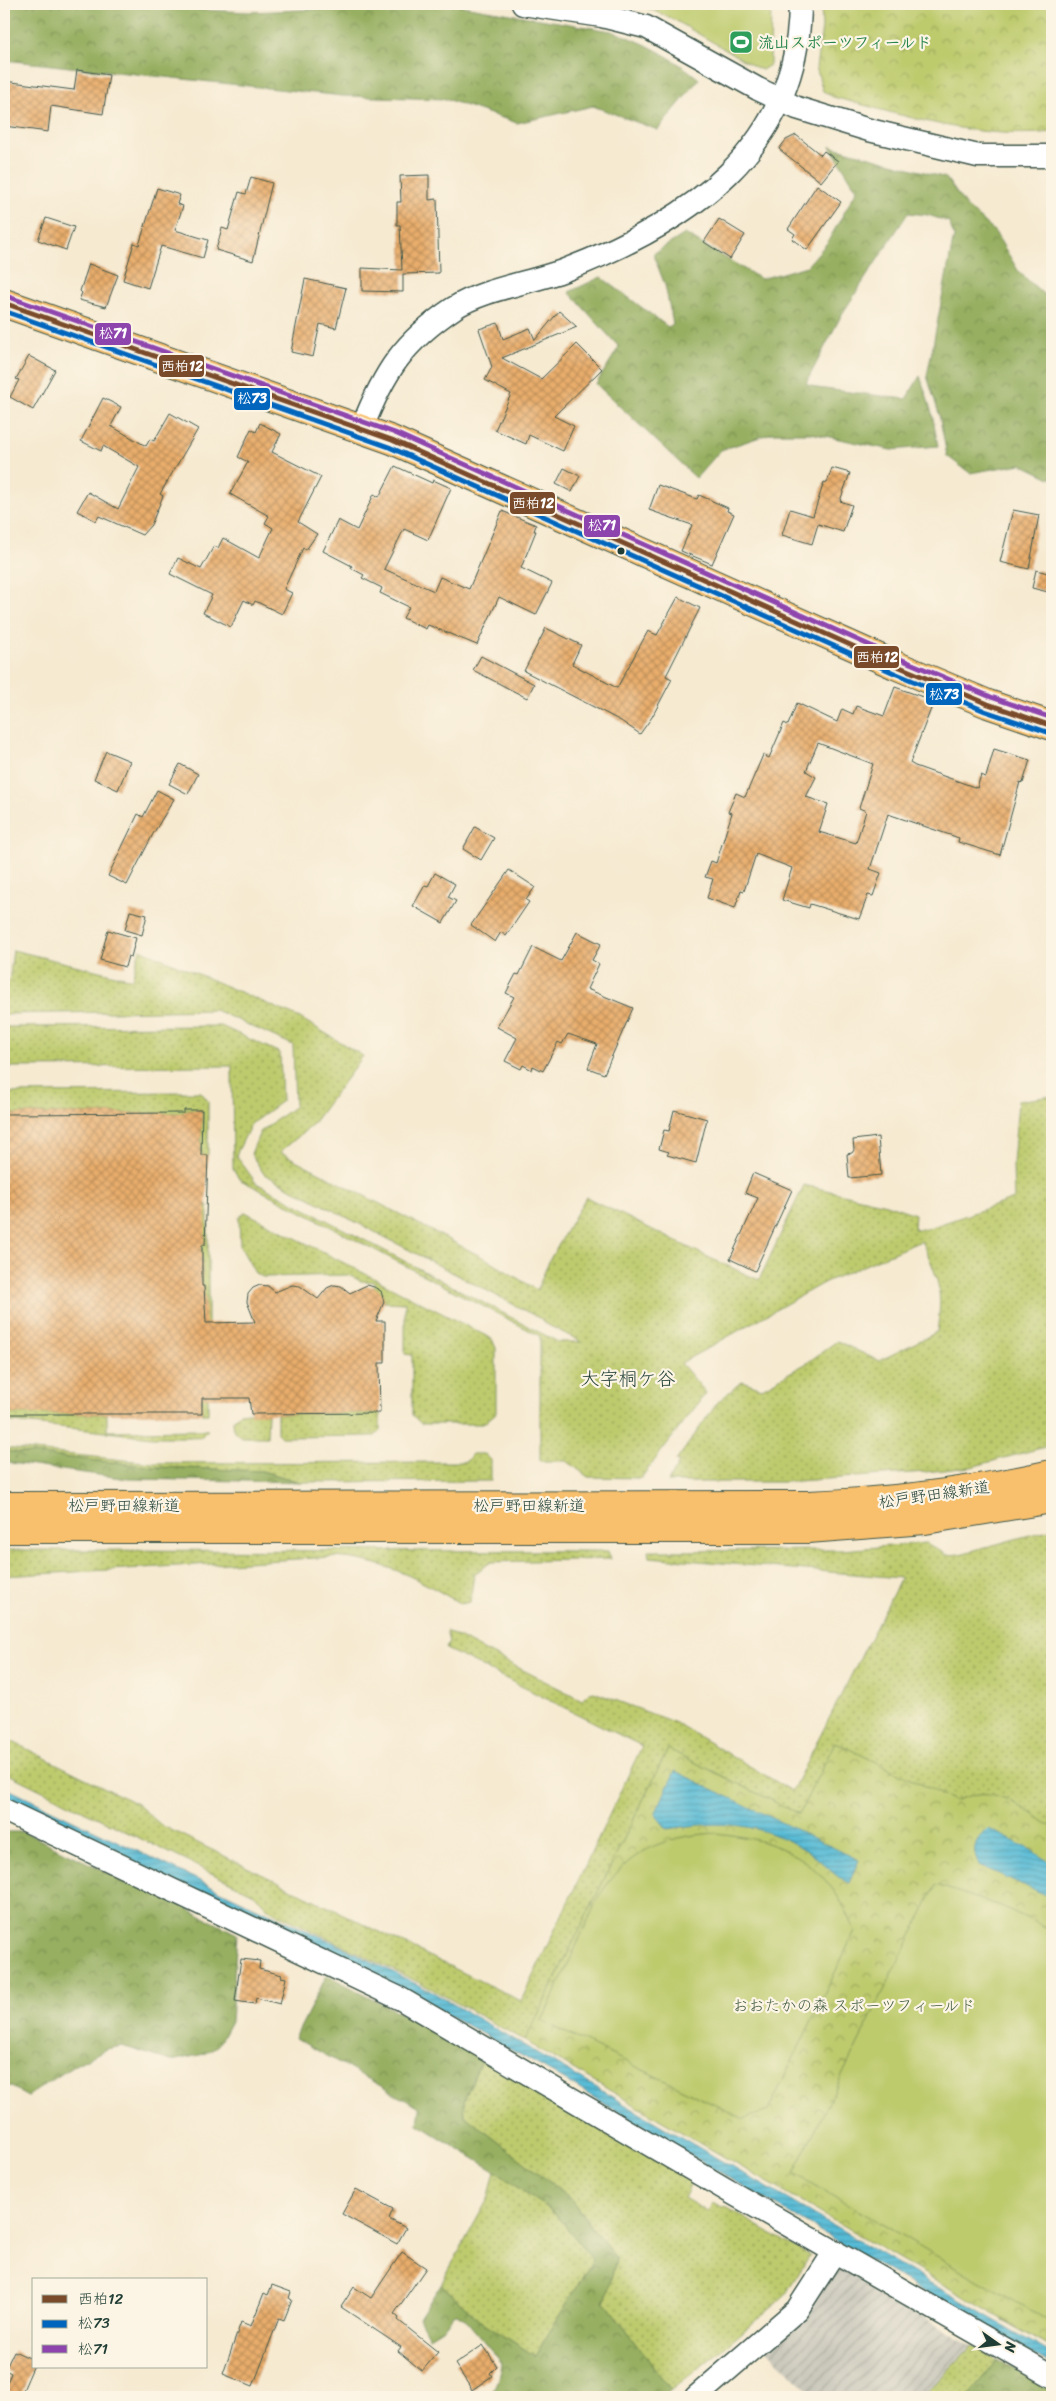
<svg xmlns="http://www.w3.org/2000/svg" width="1056" height="2401" font-family="Sriracha,'Klee One',sans-serif">
	<style>
		.industrial { fill: url(#industrial-furrows) }
		.grass { fill: url(#grass-dots); stroke: #6e8450 }
		.forest { fill: url(#forest-crowns); stroke: #5a764a }
		.park { fill: url(#park-crowns); stroke: #6e8450 }
		.pitch { fill: #becb6d; stroke: #6e8450 }
		.water { fill: url(#water-rules); stroke: #3b7c85 }
		.building { fill: url(#building-cross-hatch); fill-rule: evenodd }
		.lines { fill: none; stroke-linecap: round; stroke-linejoin: round }
		.minor-casing { stroke: #3f574c; stroke-width: 25 }
		.major-casing { stroke: #3f574c; stroke-width: 30 }
		.minor { stroke: #fff; stroke-width: 22 }
		.major { stroke: #f8bf6c; stroke-width: 28 }
		.bus-1-casing { stroke: #fcf5e5; stroke-width: 9 }
		.bus-2-casing { stroke: #fcf5e5; stroke-width: 9 }
		.bus-3-casing { stroke: #fcf5e5; stroke-width: 9 }
		.bus-1 { stroke: #7a4b2a; stroke-width: 5 }
		.bus-2 { stroke: #0065bd; stroke-width: 5 }
		.bus-3 { stroke: #8e44ad; stroke-width: 5 }
		.bus-dot { fill: #1f3d34; stroke: #fcf5e5; stroke-width: 2 }
		.labels { text-anchor: middle; stroke-width: 4.5; stroke-linejoin: round; paint-order: stroke }
		.leisure-label { font-size: 16px; font-weight: bold; fill: #27864d; stroke: #fcf5e5; text-anchor: start }
		.street-label { font-size: 16px; fill: #1f3d34; stroke: #fcf5e5 }
		.park-label { font-size: 16px; fill: #3f593f; stroke: #fcf5e5 }
		.quarter-label { font-size: 19px; fill: #1f3d34; stroke: #fcf5e5 }
		.line-badge { stroke: #fcf5e5; stroke-width: 2 }
		.badge-label { font-size: 14px; text-anchor: middle; font-weight: bold; fill: #fff }
	</style>
	<defs>
		<pattern id="industrial-furrows" width="10" height="10" patternUnits="userSpaceOnUse" patternTransform="scale(1.25)"><rect width="10" height="10" fill="#c6c5b8"/><path d="M-1 1l2-2M0 10L10 0M9 11l2-2" fill="none" stroke="#a0a196"/></pattern>
		<pattern id="grass-dots" width="8" height="8" patternUnits="userSpaceOnUse" patternTransform="scale(1.25)"><rect width="8" height="8" fill="#becb6d"/><path d="M2 2h.1M6 6h.1" fill="none" stroke="#9aa65a" stroke-width="1.8" stroke-linecap="round"/></pattern>
		<pattern id="forest-crowns" width="20" height="18" patternUnits="userSpaceOnUse" patternTransform="scale(1.25)"><rect width="20" height="18" fill="#96af60"/><path d="M2 6a3 3 0 1 1 6 0M12 15a3 3 0 1 1 6 0" fill="none" stroke="#7a9050"/></pattern>
		<pattern id="park-crowns" width="20" height="18" patternUnits="userSpaceOnUse" patternTransform="scale(1.25)"><rect width="20" height="18" fill="#becb6d"/><path d="M2 6a3 3 0 1 1 6 0M12 15a3 3 0 1 1 6 0" fill="none" stroke="#9aa65a"/></pattern>
		<pattern id="water-rules" width="6" height="5" patternUnits="userSpaceOnUse" patternTransform="scale(1.25)"><rect width="6" height="5" fill="#57bbd6"/><path d="M0 2.5h6" fill="none" stroke="#4799ae"/></pattern>
		<pattern id="building-cross-hatch" width="8" height="8" patternUnits="userSpaceOnUse" patternTransform="scale(1.25)"><rect width="8" height="8" fill="#e9ad6c"/><path d="M0 0l8 8M0 8l8-8" fill="none" stroke="#bc8e5a"/></pattern>
	</defs>
	<rect width="100%" height="100%" fill="#fcf5e5"/>
	<filter id="ink" filterUnits="userSpaceOnUse"><feTurbulence type="fractalNoise" baseFrequency=".02" numOctaves="2"/><feDisplacementMap in="SourceGraphic" scale="10" xChannelSelector="R" yChannelSelector="G"/><feConvolveMatrix kernelMatrix="1 2 1 2 8 2 1 2 1" color-interpolation-filters="sRGB"/></filter>
	<filter id="wash" filterUnits="userSpaceOnUse"><feTurbulence type="fractalNoise" baseFrequency=".0096" numOctaves="4" result="noise"/><feDisplacementMap in="SourceGraphic" scale="20" xChannelSelector="R" yChannelSelector="G"/><feGaussianBlur stdDeviation="1.12" result="paint"/><feColorMatrix in="noise" values="0 0 0 0 0 0 0 0 0 0 0 0 0 0 0 0 0 1.4 0 .05"/><feComposite in="paint" operator="in"/></filter>
	<g filter="url(#wash)">
		<rect width="100%" height="100%" fill="#f6ead1"/>
		<path class="industrial" d="M844,2268l128,78 -50,51h-106l-50,-47 68,-80z"/>
		<path class="grass" d="M140,949l160,69 63,38 -51,69 -32,27 208,108 49,30 13,-31 36,-62 126,62 47,21 45,-95 82,19 29,10 -1,15h12l88,-30 -1,-35 5,-63 34,-5v349l-81,22 -46,5 -141,10h-116l11,-20 -3,-1 42,-59 24,-21 20,7 45,-25 30,-22 42,20 58,-29c6,-39 2,-56 -16,-91l-96,41 -144,81 25,30 -65,85 -53,-1 -21,-16h-27v-125l-301,-157 -6,-11 -1,-102 -228,1v-40l217,-1 59,27 2,48 -31,23 -15,31 20,28 302,159h24l-40,-20 1,-2 -279,-146 -13,-20 9,-22 35,-26 -2,-61 -78,-35 -211,4v-32h5l4,-32 119,29z
			M201,1092l7,9v54h-7l1,-45h-18v3l-180,1v-21z
			M202,1205h6v209h-6l3,-116 -1,-12h-2v-41h3z
			M245,1212l247,127 4,9v65l-13,11h-62l-9,-9v-60l-7,-1v-51l-21,-1 -3,-10 -7,-5 1,-5 -14,-1 -13,-6 -85,2 -8,-4 -15,-27 -1,-29z
			M251,1412l17,2 -1,23h-26l-7,-6 -1,-11 7,-7z
			M380,1413v18l-5,5 -94,1 -4,-4v-19z
			M4,1414h103v17l101,-1 -7,7h-49l-148,-16z
			M4,1448l150,15 312,-1 6,-8h13l6,6v21l-191,1 -38,-11 -106,-4 -152,-16z
			M1052,1529v819l-50,-28 -203,-506 -131,-64 -143,291 -95,-53 -160,-78 -16,-16 -250,-122v-22l5,-10 128,64 24,21 360,176 121,-255 -196,-97 3,-7 -3,-11 136,69 9,-9 85,32 116,68 109,-213 -252,-21 -1,-6 194,-1 84,-7 21,12 13,-1z
			M4,1550l604,1 3,8 -120,3 -17,12 -4,28 -9,2c-44,-26 -76,-44 -129,-47l-328,19z
			M483,2056l210,125 -9,17 24,14 4,-9 10,5 4,-1 84,49 -25,39 -62,54 -52,41 -66,-88 11,-43 -46,-61 -105,-82 -1,-16z
			M495,2171l61,43 37,46 -58,96 -57,-37 -37,-35 48,-87z
			M972,2346l26,14 -30,37h-46z"/>
		<path class="forest" d="M4,4h155l43,6 48,2 201,-8 160,27c32,10 63,27 88,48l-41,51 -65,-24 -76,17 -71,-24 -103,-3 -339,-36z
			M830,146l116,32 20,28 29,26 24,40 33,30v177l-31,-15 -51,9 -23,-17 -8,-42 -12,-38 27,-140 -5,-14 -21,-7 -20,-2 -66,101 -36,69 11,5 89,11 14,-23 12,37 6,33 -47,4 -80,-17h-39l-51,17 -25,28 -100,-94 23,-37 -50,-55 32,-15 67,50 5,-3 -8,-39 -12,-31 32,-20 76,45 46,-13 20,-23 30,-53z
			M4,1451l152,16 106,4 38,11 -172,-3 -124,-17z
			M4,1832h20l89,43 28,10 96,49 -6,87 -13,24 -14,9 -33,7 -49,-15 -16,3 -31,16 -47,31 -24,-13z
			M327,1975l156,81 -19,44 1,16 105,82 46,61 -11,43 66,88 -10,7h-171l11,-25 1,-9 -37,-44 -10,-6 -13,16 -13,8 -10,-19 22,-34 37,35 57,37 58,-96 -37,-46 -61,-43 -77,-47 2,-16 -125,-70z
			M998,2360l54,29v8h-84z"/>
		<path class="park" d="M821,4h231v128c-77,8 -145,-16 -219,-35l-10,-6 -7,-24 6,-39z
			M835,1742l120,59c8,-3 15,-6 23,-7 25,-4 54,21 74,33v521l-527,-307 143,-292 131,65z"/>
		<path class="pitch" d="M638,4h133l-1,61 -8,5 -5,-2 -84,-49z
			M715,1833c70,7 114,31 140,98l-87,180 -24,8 -202,-98 57,-125c30,-46 63,-59 116,-63z
			M936,1885l65,21 51,24v393l-258,-150z"/>
		<path class="water" d="M675,1771l184,89 -10,23c-16,-7 -26,-22 -40,-31 -50,-30 -85,-32 -142,-23l-12,-15z
			M4,1787l240,115 95,43 97,49 616,360v12l-327,-190 -174,-104 -119,-66 -428,-206z
			M989,1829l42,21 21,14v34l-73,-33c-8,-15 -5,-26 10,-36z"/>
		<g id="blocks">
			<path class="building" d="M77,70l32,5 -6,39 -52,-8 -3,26 -44,-6v-45l70,9z
				M796,135l25,20 3,-4 14,10 -17,21 -42,-33 7,-9z
				M429,175v25l8,-1 2,74 -36,1v18l-41,-1v-23l40,2 -2,-45h-3v-23h4l-1,-26z
				M251,177l21,6 -19,78 -37,-11 6,-22 6,2 11,-38 7,2z
				M817,185l24,17 -34,48 -15,-11 3,-5 -7,-5z
				M157,188l23,7 -3,9 6,2 -8,24 33,10 -5,18 -42,-12 -13,42 -25,-8 11,-37 5,2z
				M46,218l28,9 -8,23 -28,-10z
				M719,219l26,16 -15,24 -26,-17z
				M89,264l29,11 -12,32 -27,-7 3,-7 -2,-2z
				M305,279l41,9 -10,40 -16,-4 -7,33 -22,-5z
				M559,311l18,16 -75,31 39,21 36,-35 25,25 -48,47 20,10 -11,25 -34,-16 -3,9 -31,-14 16,-36 -26,-14 7,-13 -13,-38 19,-6 5,16 27,-11 5,12z
				M29,356l26,14 -22,40 -23,-13 9,-17 -3,-1z
				M103,398l18,9 -10,19 35,20 4,-7 4,2 16,-28 28,16 -38,65 3,2 -12,29 -9,10 -43,-19 -3,5 -19,-10 11,-19 30,17 21,-42 -36,-21 -2,5 -20,-10z
				M260,423l21,11 -9,18 49,25 -23,45 19,12 -11,16 -3,-2 -19,41 8,4 -10,21 -27,-13 -2,4 -9,-5 -13,27 -28,-14 9,-18 -42,-21 8,-16 23,11 13,-23 4,2 5,-10 36,20 14,-30 -8,-5 4,-7 -39,-22 18,-32 -10,-5 13,-28 5,3z
				M395,466l37,17 1,-3 18,8 -23,52 -24,-11 -20,40 50,22 6,-14 29,12 33,-78 34,14 -2,6h2l-15,37 31,15 -16,32 -37,-18 -22,48 -49,-20 -2,4 -23,-11 6,-11 -29,-14 2,-5 -20,-10 2,-3 -13,-7 1,-2 -29,-15 15,-31 19,10 17,-36 5,3z
				M564,468l16,8 -8,16 -16,-8z
				M832,468l18,5 -10,28 12,4 -9,27 -25,-8 -6,20 -30,-9 8,-26 23,7 11,-34 3,1z
				M658,485l39,14 2,-4 29,13 -1,3 7,3 -22,50 -31,-13 11,-26 -43,-15z
				M1013,510l26,5 -10,54 -29,-7z
				M1036,570l16,4v19l-20,-5z
				M678,597l22,11 -34,68 6,3 -20,38 -12,17 -19,-13 -97,-50 22,-43 35,17 -9,19 45,24 31,-57 9,4z
				M481,656l53,28 -7,14 -54,-28z
				M895,687l39,14 -24,62 5,3 62,22 4,-13 5,2 8,-28 36,11 -7,23 -3,-1 -20,73 -42,-13 1,-4 -71,-24 -18,55 11,4 -8,23 -5,-1 -9,24 -49,-15 -1,4 -27,-8 10,-32 -36,-14 -12,37 -3,-1 -6,18 -28,-10 6,-19 -8,-2 6,-16 5,2 16,-50 -4,-1 8,-19 9,4 18,-42 6,3 15,-35 4,2 9,-22 40,19 5,-13 11,5 3,-8 28,10zM818,743l55,21 -14,44 7,3 -10,32 -37,-11 9,-28 -22,-7 10,-20 -10,-6z
				M106,751l24,10 -12,29 -24,-11z
				M180,764l18,10 -10,20 -19,-10z
				M157,790l17,9 -21,35 -26,51 -19,-9 30,-62 5,3z
				M475,827l19,11 -13,22 -18,-11z
				M509,870l26,17 -9,13 3,2 -23,34 -5,-4 -6,10 -24,-17z
				M435,873l20,11 -7,13 8,4 -13,22 -30,-17 12,-21 3,1z
				M130,911l17,4 -5,20 -17,-5z
				M108,930l28,8 -5,19 -3,-1 -3,11 -25,-7z
				M577,932l24,12 -9,16 7,4 -12,25 46,19 -29,66 -16,-6 9,-24 -29,-10 -6,10 -4,-2 -15,29 -10,-5 -1,4 -9,-5 -2,4 -16,-8 12,-23 -20,-11 17,-30 -8,-4 10,-19 3,1 14,-28 28,14z
				M184,1110h18l-1,45h7l-3,90h-3v41h2l2,37 49,-1 -8,-20 1,-8 5,-6 7,-3 8,1 7,6 17,-7 8,1 18,13 9,-11 7,-3 7,1 9,7 17,-8 7,2 7,4 3,11 -8,19h9v42h-6l1,50 -129,1 -2,-16h-47v16h-198v-300l180,-1z
				M674,1110l33,9 -11,44 -29,-8 2,-3 -10,-3 5,-19 5,1z
				M878,1137l3,38 -32,3 -2,-24 5,-1 2,-3 -1,-10z
				M753,1173l39,17 -37,81 -25,-12 28,-61 -13,-5z
				M241,1959l19,2 -1,8 23,6 -1,2 5,1 -6,26 -24,-6 -1,6 -20,-3z
				M356,2189l37,20 -4,10 17,9 -9,16 -55,-30z
				M402,2252l24,16 -32,46 5,4 -1,2 40,32 -16,19 -24,-20 3,-4 -60,-40 13,-20 17,11z
				M272,2285l19,7 -2,6 3,2 -8,20 -5,-2 -26,68 -30,-12 18,-52 10,4 13,-33 4,2z
				M483,2345l14,21 -7,7 2,3 -20,14 -17,-26z
				M14,2351l20,9v5l-14,32 -16,-7 7,-17 -6,-3z"/>
		</g>
	</g>
	<g filter="url(#ink)">
		<use href="#blocks" fill-opacity="0" stroke="#3f574c" stroke-width="1"/>
		<g class="lines">
			<g class="minor-casing">
				<path id="minor" d="M523,4l79,12 44,11 112,62 39,19 72,22 109,26h74
					M362,428c22,-56 41,-86 92,-120 30,-19 76,-25 111,-38 123,-47 234,-121 235,-266
					M4,1810l397,189 326,191 325,186
					M696,2397l101,-87 38,-59"/>
			</g>
			<g class="major-casing">
				<path id="major" d="M4,303l388,137 503,225 93,39 64,22
					M4,1506l804,-1c83,-3 163,-13 244,-31
					M4,1529h804l117,-9 127,-21"/>
			</g>
			<use href="#minor" class="minor"/>
			<use href="#major" class="major"/>
			<g class="bus-1-casing">
				<path id="bus-1" d="M4,303l388,137 503,225 93,39 64,22"/>
			</g>
			<g class="bus-2-casing">
				<path id="bus-2" d="M4,311l385,136 503,225 93,39 65,22"/>
			</g>
			<g class="bus-3-casing">
				<path id="bus-3" d="M6,296l389,137 503,225 93,39 61,21"/>
			</g>
			<use href="#bus-1" class="bus-1"/>
			<use href="#bus-2" class="bus-2"/>
			<use href="#bus-3" class="bus-3"/>
		</g>
	</g>
	<defs>
		<g id="stadium-square" transform="scale(1.25)"><rect x="-9" y="-9" width="18" height="18" rx="4" fill="#2e9e5b" stroke="#fcf5e5"/><path d="M0-5a6.5 5 0 1 0 0 10a6.5 5 0 1 0 0-10ZM-3.5-1.8h7v3.6h-7Z" fill="#fff"/></g>
	</defs>
	<g fill-rule="evenodd">
		<use href="#stadium-square" x="741" y="42"/>
	</g>
	<circle class="bus-dot" cx="621" cy="551" r="4.5"/>
	<g class="labels">
		<g class="leisure-label">
			<text x="758" y="48">流山スポーツフィールド</text>
		</g>
		<g class="street-label">
			<text transform="translate(934 1494) rotate(-8)" y="6">松戸野田線新道</text>
			<text x="124" y="1511">松戸野田線新道</text>
			<text x="529" y="1511">松戸野田線新道</text>
		</g>
		<g class="park-label">
			<text x="854" y="2011">おおたかの森 スポーツフィールド</text>
		</g>
		<g class="quarter-label">
			<text x="628" y="1385">大字桐ケ谷</text>
		</g>
	</g>
	<g class="line-badge">
		<rect x="94" y="322" width="38" height="24" rx="5" fill="#8e44ad"/>
		<rect x="158" y="354" width="47" height="24" rx="5" fill="#7a4b2a"/>
		<rect x="233" y="387" width="38" height="24" rx="5" fill="#0065bd"/>
		<rect x="509" y="491" width="47" height="24" rx="5" fill="#7a4b2a"/>
		<rect x="583" y="514" width="38" height="24" rx="5" fill="#8e44ad"/>
		<rect x="853" y="645" width="47" height="24" rx="5" fill="#7a4b2a"/>
		<rect x="925" y="682" width="38" height="24" rx="5" fill="#0065bd"/>
	</g>
	<g class="badge-label">
		<text x="113" y="338">松71</text>
		<text x="182" y="371">西柏12</text>
		<text x="252" y="403">松73</text>
		<text x="533" y="508">西柏12</text>
		<text x="602" y="530">松71</text>
		<text x="877" y="662">西柏12</text>
		<text x="944" y="699">松73</text>
	</g>
	<rect width="1056" height="2401" fill="none" stroke="#fcf5e5" stroke-width="20"/>
	<rect x="32" y="2278" width="175" height="90" fill="#fcf5e5" stroke="#a4ab9e"/>
	<rect x="42" y="2295" width="25" height="8" fill="#7a4b2a" stroke="#a4ab9e"/>
	<text x="78" y="2304" font-size="15" fill="#1f3d34">西柏12</text>
	<rect x="42" y="2320" width="25" height="8" fill="#0065bd" stroke="#a4ab9e"/>
	<text x="78" y="2328" font-size="15" fill="#1f3d34">松73</text>
	<rect x="42" y="2345" width="25" height="8" fill="#8e44ad" stroke="#a4ab9e"/>
	<text x="78" y="2354" font-size="15" fill="#1f3d34">松71</text>
	<g transform="translate(998 2344) rotate(104)" stroke="#fcf5e5" stroke-width="4" paint-order="stroke">
	<path d="M0-4L9 19L0 12L-9 19Z" fill="#1f3d34"/>
	<text y="-8" font-size="14" font-weight="bold" text-anchor="middle" fill="#1f3d34">N</text>
	</g>
</svg>
